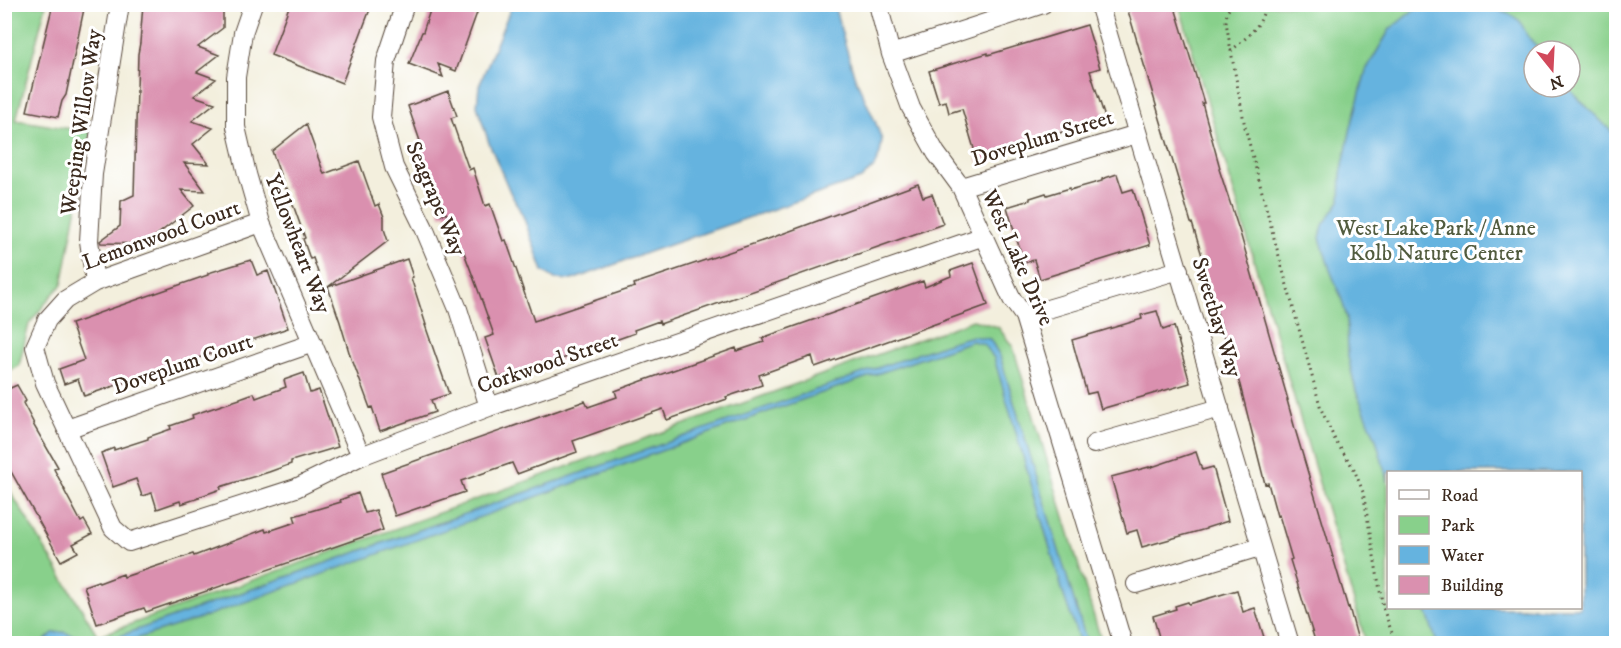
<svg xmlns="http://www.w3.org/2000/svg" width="1621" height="648" font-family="'IM FELL DW Pica',serif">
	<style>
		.green { fill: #88d08b; stroke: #627d54; stroke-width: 1.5; fill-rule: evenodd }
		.water { fill: #65b3df; stroke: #506e7e; stroke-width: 1.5 }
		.building { fill: #da90af }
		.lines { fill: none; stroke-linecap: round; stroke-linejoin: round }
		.street-casing { stroke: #57483b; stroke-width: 20 }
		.path { stroke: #57483b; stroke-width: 3; stroke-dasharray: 1.5 4.5; stroke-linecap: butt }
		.street { stroke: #fff; stroke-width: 18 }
		.labels { text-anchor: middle; stroke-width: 6; stroke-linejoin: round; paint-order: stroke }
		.street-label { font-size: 22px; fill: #3b2a1e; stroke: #fff }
		.park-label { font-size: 22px; fill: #525c3f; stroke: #fff }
	</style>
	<rect width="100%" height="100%" fill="#fff"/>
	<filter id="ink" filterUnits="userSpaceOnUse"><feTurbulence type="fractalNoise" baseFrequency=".0167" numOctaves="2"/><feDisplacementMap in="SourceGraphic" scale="12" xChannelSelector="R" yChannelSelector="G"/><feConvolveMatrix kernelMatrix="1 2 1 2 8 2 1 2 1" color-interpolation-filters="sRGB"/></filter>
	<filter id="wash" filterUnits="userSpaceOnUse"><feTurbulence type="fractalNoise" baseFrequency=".008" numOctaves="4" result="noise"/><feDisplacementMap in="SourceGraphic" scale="24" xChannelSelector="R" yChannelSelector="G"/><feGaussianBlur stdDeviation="1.35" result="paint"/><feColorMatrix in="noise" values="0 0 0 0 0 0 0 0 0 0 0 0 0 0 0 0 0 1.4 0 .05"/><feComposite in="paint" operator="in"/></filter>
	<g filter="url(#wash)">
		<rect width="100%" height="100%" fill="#f3efdd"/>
		<path class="green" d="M5,5h41l-30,115 75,12 -29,153 -10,10 -23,29 -10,42 -14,8z
			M1179,5h437v638h-250zM1534,51h36v36h-36zM1388,472h192v136h-192z
			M973,320l25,7 15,20 89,296h-981l-13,-3h-8l2,3h-97l-1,-162 94,155z"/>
		<path class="water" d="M512,5h322l20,70 21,46 7,19 -2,14 -6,13 -13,12 -212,73 -77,28 -17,-1 -12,-8 -20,-55 -13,-24 -21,-49 -12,-37 2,-20z
			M1466,5l22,1 20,7 12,8 7,14 13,16h-6v36h33l49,49v507h-179l-12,-35h155v-136h-192v11l-12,-44 -20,-48 -8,-34 -1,-39 -6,-21 -11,-27 -10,-32 3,-13 17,-24 1,-27 10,-47 15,-57 24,-41 25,-20 17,-4z
			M972,336l18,3 10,17 87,287h-7l-16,-47 -70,-238 -10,-14 -12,-3 -202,70 -223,82 -346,125 -78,25h-86h5l11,-10 10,-1 28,9 17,-1 840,-297z"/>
		<g id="blocks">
			<path class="building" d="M53,4h32l-19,91 -4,6 -4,16 -31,-6z
				M143,4h80v24l-25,19 21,8 -22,17 19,7 -22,17 21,7 -23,18 21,7 -20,16 16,20 -25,-1 21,28 -24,-1 13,16 -49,38 -44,-1 -1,-2 20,-15 1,-25 13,-6 4,-141 2,-11z
				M290,4h82l-30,79 -71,-28z
				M432,4h28l18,6 -22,61 -18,-7 5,13 -34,-13 13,-32h1z
				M1126,4h48l30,99h-2l18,65 -1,1 22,67 47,164h-1l8,29 53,179 1,-1 10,37h-43l-26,-84 2,-1 -13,-44 -2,1 -9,-33 -3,1 -25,-99 -21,-65 -17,-57 2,-1 -12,-39h-1z
				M1087,25l13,43 -10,3 17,53 -26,8 -2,-5 -33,10v-2l-41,14 1,4 -28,9 -16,-53 -13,4 -3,-12 -7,2 -10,-32 59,-18v2z
				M448,91l9,25 -6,2 18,52 4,-2 12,38 5,-2 13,37 3,-1 28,81 101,-34 -1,-3 137,-46 147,-54 5,13 9,-3 11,30 -283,100 -1,-3 -25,9 1,3 -124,44 -1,-3 -11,4 -14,-40 9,-3 -17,-48 -14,-37 -4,1 -13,-38 -5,2 -12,-37 -4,1 -11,-33 7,-2 -13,-38z
				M306,124l18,50 35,-13 16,45 4,-2 5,13v12l4,12 -64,49 -11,-32 -3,1 -7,-20 2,-1 -18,-50 -2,1 -13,-38z
				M1117,174l6,18 10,-3 17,56 -110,34 -6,-19 -10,3 -17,-56 23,-7v-2l16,-5 1,2 23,-7v2l32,-9v-2z
				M407,259l6,18 -2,1 15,47h-1l24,69 -18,6 4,12 -55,19 -8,-24 -2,1 -17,-46h-1l-12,-40 -12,-35z
				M251,260l6,15 11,-4 20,57 -204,68 -6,-17 -14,5 -5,-15 25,-9 -13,-36 23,-8 -1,-1 115,-40v-2z
				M973,263l15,42 -173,62 -3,-11 -53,19 3,10 -36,12 1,2 -60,21 -4,-11 -90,32 4,11 -60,22 -5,-11 -51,18 4,11 -70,24 -14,-43 204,-72 3,6 29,-10 -2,-6 27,-10 94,-33 1,3 27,-9 -2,-4 161,-57 2,6 26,-11 -1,-5z
				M1157,311l6,19 11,-4 16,57 -89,26 -5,-17 -9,2 -15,-54 70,-21 -1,-4z
				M304,373l6,20 9,-3 19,57 -47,14v3l-22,8 -49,15 1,2 -23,8 1,1 -18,6 -1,-3 -23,8 -5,-16 -10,3 -6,-17 -23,8 -12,-34 13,-5v2l34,-11v-2l23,-8 -1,-3 23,-8 -1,-3 48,-16v-1l14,-5 2,5 30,-11 -2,-7z
				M17,385l9,16 -3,2 11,21h-1l25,43 -4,2 11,21h-1l17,32 3,-2 8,14 -19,10 5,8 -17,9 -57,-102v-68z
				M1196,452l6,18 11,-3 15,54 -22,7v1l-64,18 -5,-17 -10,3 -16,-56 38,-10v1z
				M358,493l7,20 11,-3 7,20 -237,82 -2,-4 -47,16 -13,-38 14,-5 1,2 24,-9 1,3 69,-23 1,2 71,-27 1,3 30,-10 -2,-6 47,-14 -1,-2z
				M1237,590l6,22 12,-4 11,36h-105l-8,-28 23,-7 -1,-3 13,-4 1,2z"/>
		</g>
	</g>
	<g filter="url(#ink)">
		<use href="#blocks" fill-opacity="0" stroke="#57483b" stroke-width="1.5"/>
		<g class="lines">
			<g class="street-casing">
				<path id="street" d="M253,4l-10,29 -7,44v50l11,47 14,49 100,233
					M405,4l-19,57 -5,56 13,50 30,61 34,81 31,98
					M878,4l13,50 20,54 25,45 25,34 51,112 12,17 99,328
					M1099,4l191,640
					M891,54l152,-50
					M961,187l176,-53
					M261,223l-166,59 -30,18 -18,20 -12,27 10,36 68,145 16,14 167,-54 65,-32 128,-49 495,-171
					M95,282l-6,-41 4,-67 27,-170
					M1024,316l155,-46
					M67,429l246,-86
					M1094,444l126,-36
					M1136,584l124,-37"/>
			</g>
			<path class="path" d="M1232,4l-5,8 -1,10 5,29 14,76 29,111 47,171 14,31 19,29 9,23 20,116 13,36
				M1231,51c14,-13 34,-26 33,-47"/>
			<use href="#street" class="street"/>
		</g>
	</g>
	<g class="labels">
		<g class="street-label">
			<text transform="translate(80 122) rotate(-82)" y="8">Weeping Willow Way</text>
			<text transform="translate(1042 137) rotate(-17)" y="8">Doveplum Street</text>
			<text transform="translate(437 198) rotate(67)" y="8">Seagrape Way</text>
			<text transform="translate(161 234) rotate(-20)" y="8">Lemonwood Court</text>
			<text transform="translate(299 243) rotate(69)" y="8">Yellowheart Way</text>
			<text transform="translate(1019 257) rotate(66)" y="8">West Lake Drive</text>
			<text transform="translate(1218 317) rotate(73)" y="8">Sweetbay Way</text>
			<text transform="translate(547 362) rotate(-19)" y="8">Corkwood Street</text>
			<text transform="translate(182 363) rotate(-19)" y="8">Doveplum Court</text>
		</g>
		<g class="park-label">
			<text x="1436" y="235">West Lake Park / Anne<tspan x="1436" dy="25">Kolb Nature Center</tspan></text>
		</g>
	</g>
	<rect width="1621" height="648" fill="none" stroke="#fff" stroke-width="24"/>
	<rect x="1387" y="471" width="195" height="138" fill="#ffffff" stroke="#b1aaa5" stroke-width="1.5"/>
	<rect x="1399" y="490" width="30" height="9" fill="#ffffff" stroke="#b1aaa5" stroke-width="1.5"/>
	<text x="1441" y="501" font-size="18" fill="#3b2a1e">Road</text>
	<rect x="1399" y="516" width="30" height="18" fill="#88d08b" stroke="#b1aaa5" stroke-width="1.5"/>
	<text x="1441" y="531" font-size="18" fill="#3b2a1e">Park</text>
	<rect x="1399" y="546" width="30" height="18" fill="#65b3df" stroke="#b1aaa5" stroke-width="1.5"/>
	<text x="1441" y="561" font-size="18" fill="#3b2a1e">Water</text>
	<rect x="1399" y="576" width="30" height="18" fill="#da90af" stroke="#b1aaa5" stroke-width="1.5"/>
	<text x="1441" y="591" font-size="18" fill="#3b2a1e">Building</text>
	<g transform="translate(1552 69) rotate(162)"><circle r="28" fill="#ffffff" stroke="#b1aaa5" stroke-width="1.5"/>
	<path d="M0-4.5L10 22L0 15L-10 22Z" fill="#d1495b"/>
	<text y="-9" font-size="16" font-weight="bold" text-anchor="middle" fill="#3b2a1e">N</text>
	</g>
</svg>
